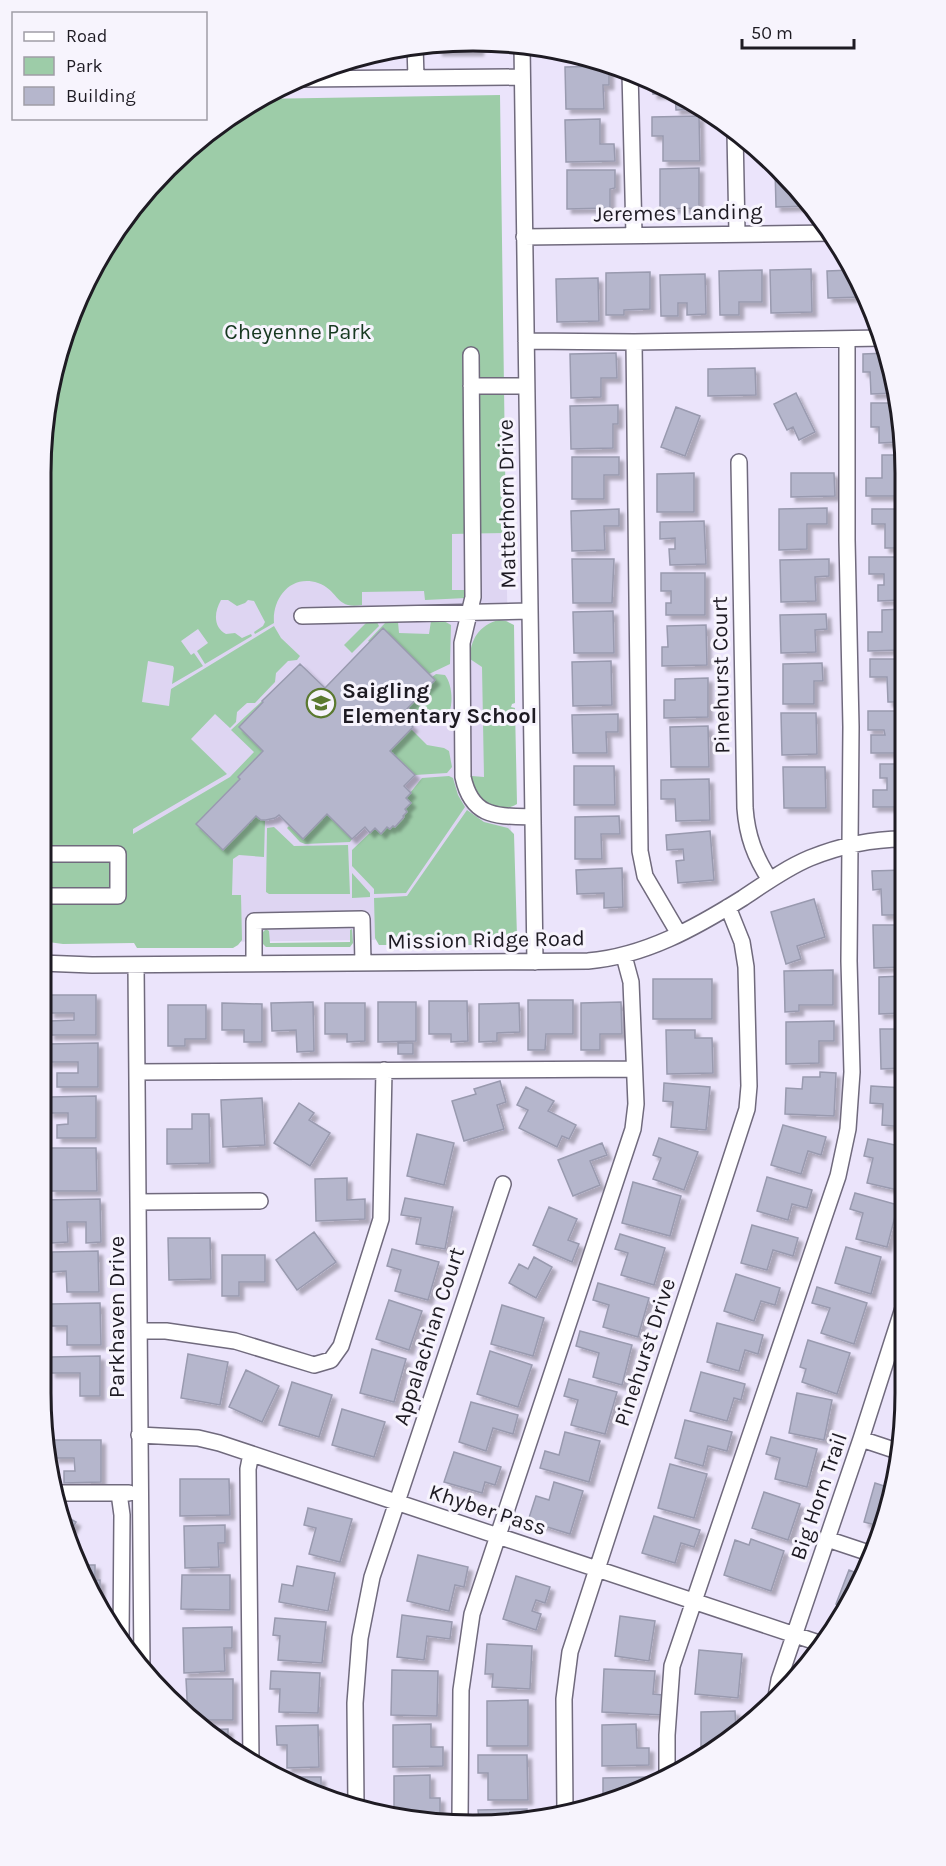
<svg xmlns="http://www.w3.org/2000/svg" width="946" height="1866" font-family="Karla,sans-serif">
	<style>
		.built { fill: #ded5f2 }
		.green { fill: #9dcca8 }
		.building { fill: #b5b6cc; stroke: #999aaf; stroke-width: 1.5; filter: url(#shadow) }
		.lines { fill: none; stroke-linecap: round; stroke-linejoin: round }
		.minor-casing { stroke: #706a7d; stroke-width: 18 }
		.minor { stroke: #fff; stroke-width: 15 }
		.labels { text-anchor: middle; stroke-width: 6; stroke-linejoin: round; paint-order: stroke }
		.street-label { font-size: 22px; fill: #1e1b23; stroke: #f7f4fd }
		.park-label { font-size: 22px; fill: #173921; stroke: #f7f4fd }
		.poi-label { font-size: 22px; font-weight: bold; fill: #1e1b23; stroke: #f7f4fd; text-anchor: start }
		.rim { fill: none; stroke: #1e1b23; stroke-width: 3 }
	</style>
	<defs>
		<filter id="shadow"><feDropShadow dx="4.5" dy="4.5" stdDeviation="1.5" flood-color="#0004"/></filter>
	</defs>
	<rect width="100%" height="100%" fill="#ebe4fb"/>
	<path class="built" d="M506,533l7,405 -379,5 -3,-371 41,-33z"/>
	<path class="green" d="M500,95l6,438 -54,1v56h14v8l-41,2 -1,-9 -62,1v13c-27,5 -23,-15 -44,-22 -27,-9 -46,15 -44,40l-19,11 -1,-2 9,-6 2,-4 -11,-21 -6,-1 -3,3 -8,3 -9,-6h-7c-7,12 -8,27 5,34l9,-1 7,5 9,-4 1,2 -47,28 -8,-13 11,-8 -10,-14 -17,12 10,14 3,-2 9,13 -31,18 2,-16 -1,-2 -25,-5 -6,41 27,4 2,-17 103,-63 7,12 19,18 -3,4 -9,1 -12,12 -1,9 -20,21h-8l-10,9 -1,10 -6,6 -15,-14 -24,25 36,35 -94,55v5l97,-57 24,-25 -23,-22 31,-29 1,1 -24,25 24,24 -23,28 -44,45 27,26 33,-34 9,5 -1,36 -25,-2 -6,4 -1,36h9l1,45 -4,5 -5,3h-96l-3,-5 -71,1 -22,-3v-496l14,-84 30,-79 45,-72 58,-62 68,-49z
		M499,620l7,1 8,4 1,78 -3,1 -1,3 4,1 2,96c-20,12 -47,-6 -45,-28l12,1 -2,-110 -12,-8c0,-19 9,-34 29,-39z
		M431,621h13l7,4 -1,39 -21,10 -61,-33 18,-19h12l1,11 30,1z
		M367,622h10l2,4 -27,27 -8,-8z
		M436,674l9,1c9,12 9,38 -2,48 -17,5 -24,-5 -35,-16l26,-27 -2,-3z
		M411,729l16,16 17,3 5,3 3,16 -5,6 -32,2 -25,-24z
		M449,776l4,2 5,17 7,12 -59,86 -32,1v-5l-22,-23v-16l23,-22 6,5 6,-6 3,2 3,-3 2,1 9,-9 1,-9 6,-6 -5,-5 16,-20z
		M467,810l17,12 24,6 6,6 3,103 -7,8h-131l-4,-7 -1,-40 33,-2z
		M327,814l25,25 -2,3 -45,2 -5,-2 -13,-14 2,-2 14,13z
		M274,827l20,19 54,-1 2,49h-81l-3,-2 1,-64z
		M352,873l18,20v4l-18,1z
		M266,929l3,2 1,12 80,-1v-12l2,-1 1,14 -3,4h-84l-3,-3v-12z"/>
	<path class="building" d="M479,42v9h-41v-7z
		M566,52l19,3 2,1h-21z
		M609,66v19h-6l1,24h-38l-1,-42z
		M653,81l11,4 35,24 -23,1 -1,-16h-22z
		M699,116l1,45h-37v-25h-11v-19z
		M600,119v25h14l1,17 -49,1 -1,-42z
		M699,168v40l-39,1v-40z
		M775,168h1l34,38 -34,1z
		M567,170h48v18l-5,1v19l-43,1z
		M811,269l1,43 -41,1 -1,-43z
		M762,270v32h-23v13h-19l-1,-44z
		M851,270l13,27 -36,1 -1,-27z
		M650,272v37l-26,1v5h-18v-42z
		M705,274l1,40 -19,1v-12h-9v13h-17l-1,-41z
		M598,278l1,43 -42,1 -1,-43z
		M616,353l1,25h-16v19l-30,1 -1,-44z
		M887,353l9,40 -25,1 -1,-22h-7v-18z
		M755,368l1,27 -48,1v-27z
		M796,393l19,39 -16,8 -6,-13 -6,3 -13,-26z
		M871,403h28l3,14v25l-23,1v-16h-8z
		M618,405v19h-5v24l-42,1 -1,-43z
		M676,407l24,9 -15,40 -24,-9z
		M882,455h20v41h-36v-18h16z
		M572,457h47v18h-15v24h-32z
		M694,473v39h-37v-38z
		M791,473h43l1,23 -44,1z
		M827,508v16h-20v25l-28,1v-41z
		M619,509v17h-15l1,24 -33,1 -1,-40z
		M872,509h30v39h-17v-24h-13z
		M704,521l2,43 -36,1 -1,-16h6v-11l-15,1v-17z
		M869,557h33v43l-24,1v-16h6v-11h-15z
		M572,559h42l-2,44h-39z
		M829,559v17l-14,1 1,24 -35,1 -1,-42z
		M661,573h44v42h-39v-12h5v-12h-10z
		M902,609v41l-34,1v-19h14v-22z
		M613,611l1,42h-40l-1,-41z
		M826,614l1,15 -12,1 1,22 -35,1 -1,-38z
		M706,625l1,40 -45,1v-19h6l-1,-21z
		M383,628l52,52 -34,35 12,12 -23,24 25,24 -11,11 7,7 -5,5 5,5 -6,6 2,3 -4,4 1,1 -9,10 -2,-1 -3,3 -3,-2 -6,7 -6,-6 -5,5 -5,-6 -13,12 -25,-25 -24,25 -24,-24 -4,3 -9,2h-5l-5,-4 -33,34 -27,-26 44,-45 -2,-2 25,-26 -24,-24 24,-25 -1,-1 38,-37 25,24z
		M870,659h33v43h-15l-1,-25h-17z
		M611,661l1,44 -39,1 -1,-44z
		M822,663l1,18h-9v23h-31v-40z
		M708,678v39l-44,1v-18h11v-21z
		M868,711h35v42h-32v-18h14l-1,-5h-16z
		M781,713h35l1,41 -35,1z
		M618,714v18h-12l1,21h-34l-1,-38z
		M708,726l1,41h-38l-1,-40z
		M880,764h23v43h-30v-17h14v-12h-7z
		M574,766h40l1,39h-41z
		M783,767h42l1,41h-42z
		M709,779l1,41 -34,1 -1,-22h-14v-19z
		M619,816l1,18h-19l1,25h-27v-42z
		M710,831l4,49 -36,3 -2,-22 8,-1 -1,-11 -16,1 -1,-15z
		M622,868l1,39 -19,1v-15l-27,1 -1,-24z
		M903,870v45h-21l-1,-26 -8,1 -1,-19z
		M814,899l11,38 -28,9 4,13 -15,5 -15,-52z
		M873,925h30v42l-29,1z
		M833,970v35h-34v6l-14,1 -1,-41z
		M903,976v37l-24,1v-37z
		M653,979h59v40h-59z
		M50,995h46v40h-46v-14l24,-1v-7h-24z
		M528,1000h45v34h-27l-1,16h-17z
		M429,1001h38l1,40 -17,1v-8h-22z
		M313,1002l1,49 -17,1 -1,-22 -24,1 -1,-28z
		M378,1002h38v39l-38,1z
		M621,1002l1,32h-22v16h-19v-47z
		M222,1003l40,1v38h-18v-12h-22z
		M325,1003h40v38l-18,1v-8h-22z
		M519,1003l1,29 -23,1v8l-18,1v-38z
		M168,1005h38v34h-21v7h-17z
		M834,1021v20h-15v22l-33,1v-42z
		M880,1029h24v39l-23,1z
		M666,1030h29v8h17l1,35 -46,1z
		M98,1043v44h-41v-14h21v-11h-30v-18z
		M398,1043h15v11h-15z
		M820,1072l16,1 -2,43 -49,-2 1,-26 16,1 1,-12h17z
		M500,1081l6,21 -9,3 7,24 -40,12 -12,-40 24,-7 -2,-5z
		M664,1083l46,4 -4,43 -35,-3 2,-25 -10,-1z
		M871,1086l33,2v39l-22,-2 1,-21 -13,-1z
		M526,1087l28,14 -6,10 28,14 -7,14 -7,-3 -5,11 -38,-19 9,-18 -11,-5z
		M96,1096v42h-39v-13l11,-1v-11h-19v-16z
		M262,1098l3,47 -42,2 -2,-47z
		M299,1103l15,10 -5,7 21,13 -20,33 -36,-23z
		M192,1114h17l1,49 -43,1v-35h25z
		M783,1125l43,12 -5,18 -13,-4 -7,23 -30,-9z
		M417,1134l37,9 -10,42 -37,-9z
		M659,1138l39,14 -14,38 -31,-11 8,-21 -8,-3z
		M868,1139l36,8v34l-2,10 -35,-8 6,-25 -9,-2z
		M602,1143l5,12 -17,6 10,24 -27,11 -15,-36z
		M51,1148h45l1,43h-46z
		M767,1177l45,13 -5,18 -15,-4 -4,16 -31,-9z
		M347,1178v22l18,-1v20l-49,2 -1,-42z
		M633,1182l48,14 -11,40 -48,-13z
		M855,1193l43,12 -11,42 -31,-8 7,-26 -13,-4z
		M405,1198l48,9 -8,42 -29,-5 5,-26 -20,-3z
		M100,1199l1,43 -15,1v-21h-19l1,20 -17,1 -1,-21h-7v-22z
		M549,1207l28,12 -9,21 11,4 -7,18 -39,-17z
		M752,1225l46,13 -5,18 -20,-6 -6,20 -26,-7z
		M314,1232l22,30 -39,28 -21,-30z
		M620,1234l45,14 -11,37 -33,-10 7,-22 -13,-4z
		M168,1238h42l1,41 -42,1z
		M846,1247l35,10 -10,37 -36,-11z
		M392,1249l47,13 -11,38 -33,-9 6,-21 -14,-4z
		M98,1251l1,41h-32l-1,-21 -14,1v-20z
		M222,1255h43v27h-26v14h-17z
		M534,1257l18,10 -16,31 -27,-15 10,-19 9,5z
		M736,1274l44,14 -5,17 -14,-4 -7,20 -30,-10z
		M598,1283l51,15 -11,39 -35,-10 6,-22 -16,-5z
		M817,1287l50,16 -13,41 -33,-11 9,-25 -18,-5z
		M389,1300l33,11 -13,39 -33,-11z
		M100,1303l1,42h-34v-19h-16l-1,-22z
		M502,1305l42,13 -11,38 -42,-12z
		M717,1323l46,12 -5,19 -13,-4 -6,21 -32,-9z
		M580,1331l52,14 -10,40 -29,-8 6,-24 -23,-7z
		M808,1340l42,13 -13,41 -35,-12 4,-13 -6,-2z
		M372,1349l34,10 -12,43 -34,-9z
		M490,1351l42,14 -14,42 -41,-13z
		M188,1354l40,8 -8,43 -39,-7z
		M100,1356v40h-20v-23h-29l-1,-16z
		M246,1370l33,16 -17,36 -33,-15z
		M701,1372l44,12 -4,16 -7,-2 -7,23 -37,-10z
		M569,1379l48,13 -12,42 -34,-9 7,-25 -14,-4z
		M292,1382l40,13 -13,42 -40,-12z
		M905,1390v24l-7,-2z
		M797,1393l35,7 -8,40 -35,-7z
		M471,1402l47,13 -5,19 -20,-6 -7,23 -27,-9z
		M342,1409l43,13 -11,35 -42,-12z
		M685,1420l47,12 -5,19 -19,-5 -5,20 -28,-8z
		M565,1432l35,9 -11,41 -49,-14 5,-17 14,4z
		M771,1437l46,12 -10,38 -32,-8 5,-21 -14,-4z
		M54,1440h47v42l-37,1v-12h11l-1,-13h-20z
		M454,1452l47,15 -6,18 -10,-3 -3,11 -38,-11z
		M670,1464l37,10 -13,44 -36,-10z
		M180,1479h49l1,36 -50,1z
		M554,1482l29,9 -13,43 -42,-13 8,-25 13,4z
		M875,1483l18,6 -2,16 -4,11 -4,-2 -4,12 -15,-4z
		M764,1492l36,12 -12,36 -36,-12z
		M308,1508l44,11 -12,43 -31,-8 7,-26 -12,-3z
		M60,1513l16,9 -9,16 -3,-6z
		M654,1516l46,14 -6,17 -13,-4 -6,20 -33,-10z
		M225,1525v18h-7l1,24 -34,1 -1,-42z
		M751,1539l33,12 -13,40 -47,-16 11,-35 14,5z
		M418,1555l50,12 -4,20 -9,-2 -6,26 -42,-10z
		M81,1565h14v15h5v20z
		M297,1566l38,7 -7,38 -49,-9 3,-18 11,2z
		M849,1570l15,6 -3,8 -16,23 -9,-3z
		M182,1575h48v35l-49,-1z
		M516,1576l34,11 -5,16 -9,-3 -4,11 9,3 -5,16 -33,-11z
		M402,1615l50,7 -2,17 -23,-3 -3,24 -27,-3z
		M620,1616l35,5 -6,40 -34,-5z
		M275,1618l51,4 -4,41 -44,-3 2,-24 -7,-1z
		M232,1627v21h-8l1,23 -41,2 -1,-45z
		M487,1644l45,2 -2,43 -38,-2 1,-13h-8z
		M699,1650l43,4 -4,44 -43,-4z
		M604,1669l51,2 -2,23 11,1v20l-62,-3z
		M392,1670l46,1 -1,45 -46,-1z
		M271,1671l49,2 -2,40 -39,-1 1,-23h-10z
		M186,1679h47v41h-42l-3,-2z
		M528,1700v46h-41v-45z
		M735,1711l1,19 -31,22h-4v-40z
		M431,1724v23h12v19l-50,1v-42z
		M636,1724l1,24h12v17l-47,1v-41z
		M318,1725l1,42 -32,1v-23h-10l-1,-19z
		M228,1729v18l-24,-17z
		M478,1755h49l1,45h-40v-27h-10z
		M430,1775v23h10v19h-46v-41z
		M281,1777h40v15z
		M648,1777v9l-45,13v-21z
		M527,1809v13l-48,-2 -1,-10z"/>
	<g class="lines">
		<g class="minor-casing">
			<path id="minor" d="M415,45l1,33
				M522,45l13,917
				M630,72l4,163
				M300,79l222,-2
				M735,132l2,101
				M524,237l309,-4
				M526,341l108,1 249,-4
				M634,342l6,509 5,25 34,58
				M471,355l2,242 -11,46 1,134c9,41 33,39 70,40
				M471,386h55
				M739,462l6,346c2,28 10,49 25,72
				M302,616l228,-5
				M41,896h77v-42h-77
				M41,963l51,2 496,-4c57,-5 107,-33 155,-63 21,-14 43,-30 67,-40 30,-12 60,-19 93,-19
				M254,963v-42l108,-2 1,44
				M136,965l6,704
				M137,1072l497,-3
				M138,1202l122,-1
				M139,1331h27l69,10 79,24 17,-5 10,-14 40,-127 3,-149
				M139,1435l59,3 21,5 600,200
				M861,1439l39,13
				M251,1454l-3,15 3,294
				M57,1493h72
				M119,1493l3,22 -1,125
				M827,1539l45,15
				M775,1702l4,-22 82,-241 43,-134
				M667,1779v-44l5,-69 166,-490 10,-47 4,-57 -3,-111 2,-234 -4,-187v-201
				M356,1805l-1,-102 5,-65 12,-61 131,-393
				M565,1811l-1,-112 6,-47 177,-543 2,-23 -3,-119 -4,-25 -14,-35
				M460,1819l1,-129 11,-76 161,-485 3,-25 -5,-122 -7,-26"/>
		</g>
		<use href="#minor" class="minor"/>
	</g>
	<defs>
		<g id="school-ring" transform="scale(1.5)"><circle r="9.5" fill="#f7f4fd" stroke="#5a792f" stroke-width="1.5"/><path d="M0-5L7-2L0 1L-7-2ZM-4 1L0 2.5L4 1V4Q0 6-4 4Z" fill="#5a792f"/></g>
	</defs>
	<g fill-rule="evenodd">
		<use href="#school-ring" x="321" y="703"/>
	</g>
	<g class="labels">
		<g class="street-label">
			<text transform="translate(678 212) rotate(-1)" y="8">Jeremes Landing</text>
			<text transform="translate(506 504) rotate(-91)" y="8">Matterhorn Drive</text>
			<text transform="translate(720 675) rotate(-91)" y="8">Pinehurst Court</text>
			<text transform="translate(486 939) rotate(-1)" y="8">Mission Ridge Road</text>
			<text transform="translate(116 1317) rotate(-90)" y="8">Parkhaven Drive</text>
			<text transform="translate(428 1336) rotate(-72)" y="8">Appalachian Court</text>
			<text transform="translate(644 1352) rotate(-72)" y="8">Pinehurst Drive</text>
			<text transform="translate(818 1496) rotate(-71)" y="8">Big Horn Trail</text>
			<text transform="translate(488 1509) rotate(18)" y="8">Khyber Pass</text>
		</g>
		<g class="park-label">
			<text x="298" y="339">Cheyenne Park</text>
		</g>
		<g class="poi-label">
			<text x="342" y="698">Saigling<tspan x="342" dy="25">Elementary School</tspan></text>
		</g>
	</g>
	<path d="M0 0H946V1866H0ZM473 51H473A422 422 0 0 1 895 473V1393A422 422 0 0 1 473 1815H473A422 422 0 0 1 51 1393V473A422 422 0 0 1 473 51Z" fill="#f7f4fd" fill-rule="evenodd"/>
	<path class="rim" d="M473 51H473A422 422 0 0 1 895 473V1393A422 422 0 0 1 473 1815H473A422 422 0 0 1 51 1393V473A422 422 0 0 1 473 51Z"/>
	<rect x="12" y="12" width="195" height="108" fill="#f7f4fd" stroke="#a09da6" stroke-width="1.5"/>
	<rect x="24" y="32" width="30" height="9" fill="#ffffff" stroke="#a09da6" stroke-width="1.5"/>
	<text x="66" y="42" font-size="18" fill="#1e1b23">Road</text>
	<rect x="24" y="57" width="30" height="18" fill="#9dcca8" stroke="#a09da6" stroke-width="1.5"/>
	<text x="66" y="72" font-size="18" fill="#1e1b23">Park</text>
	<rect x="24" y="87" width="30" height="18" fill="#b5b6cc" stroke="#a09da6" stroke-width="1.5"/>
	<text x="66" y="102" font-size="18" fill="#1e1b23">Building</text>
	<path d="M742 39v9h112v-9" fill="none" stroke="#1e1b23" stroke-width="3"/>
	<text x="751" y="39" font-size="18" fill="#1e1b23" stroke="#f7f4fd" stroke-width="4.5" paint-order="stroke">50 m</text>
</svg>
